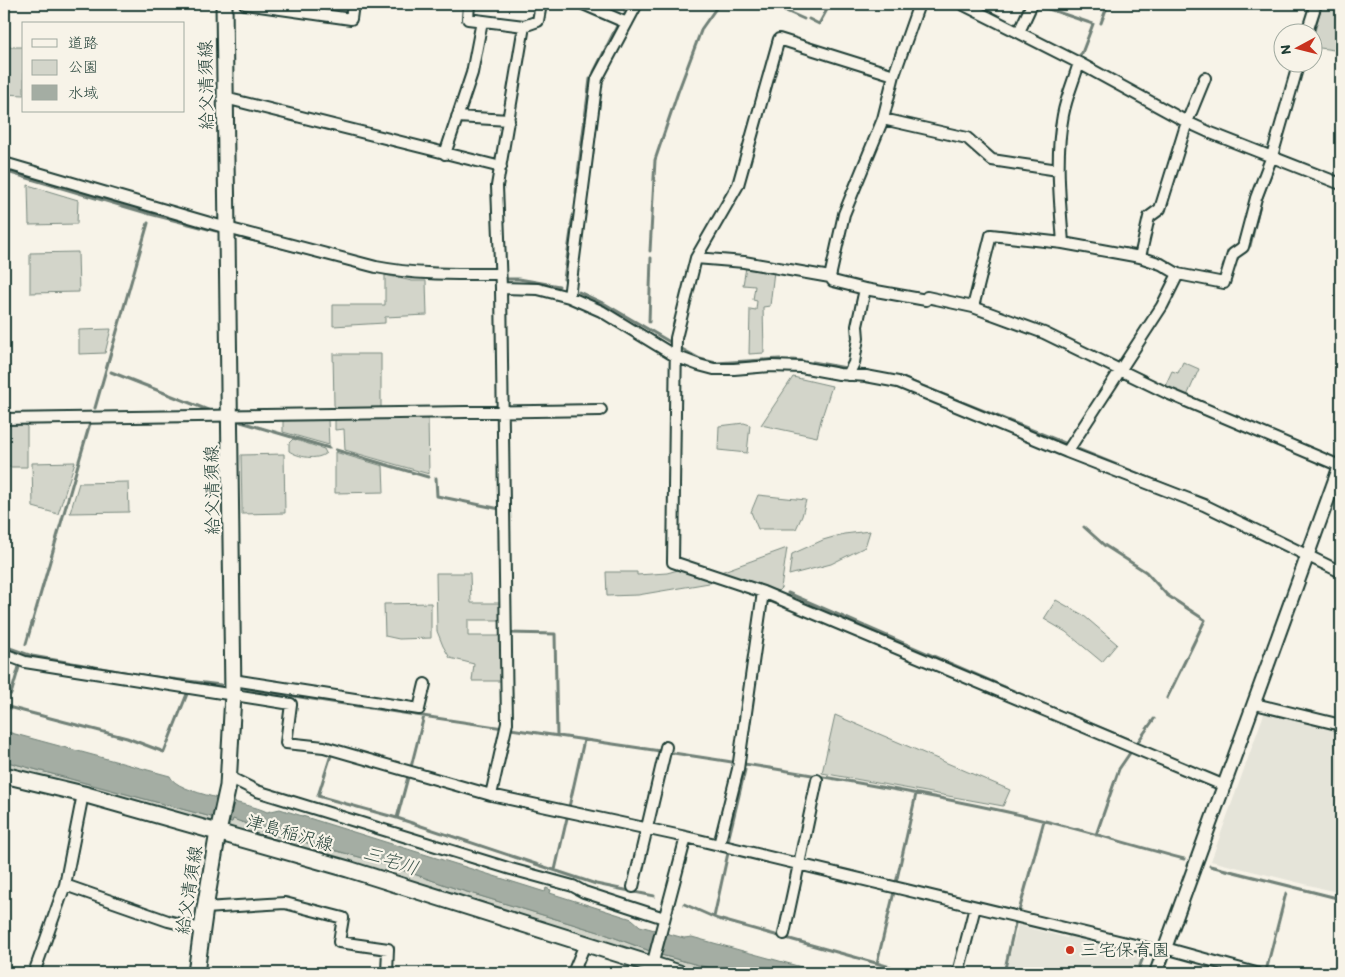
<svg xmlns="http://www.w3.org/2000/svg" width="1345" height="977" font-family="Itim,'Klee One',sans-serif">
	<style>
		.built { fill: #e5e4d9 }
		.green { fill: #d3d5ca; stroke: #79897f }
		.water { fill: #a4ada3; stroke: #6f8077 }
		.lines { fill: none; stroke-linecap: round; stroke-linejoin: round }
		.stream { stroke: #6f8077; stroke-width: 3 }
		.minor-casing { stroke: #1f3d34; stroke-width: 14 }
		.tertiary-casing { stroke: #1f3d34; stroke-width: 16 }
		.secondary-casing { stroke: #1f3d34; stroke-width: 19 }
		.minor { stroke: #f7f3e8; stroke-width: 10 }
		.tertiary { stroke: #f7f3e8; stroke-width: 12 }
		.secondary { stroke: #f7f3e8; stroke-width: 15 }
		.poi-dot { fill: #c8321e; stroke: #f7f3e8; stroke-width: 2 }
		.labels { text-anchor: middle; stroke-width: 4.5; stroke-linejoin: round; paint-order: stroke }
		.street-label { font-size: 18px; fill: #1f3d34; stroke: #f7f3e8 }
		.poi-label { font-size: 18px; fill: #1f3d34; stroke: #f7f3e8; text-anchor: start }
		.water-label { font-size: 19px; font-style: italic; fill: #405950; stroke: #f7f3e8 }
	</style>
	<rect width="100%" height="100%" fill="#f7f3e8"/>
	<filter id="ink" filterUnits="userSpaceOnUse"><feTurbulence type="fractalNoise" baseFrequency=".02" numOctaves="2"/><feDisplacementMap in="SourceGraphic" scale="10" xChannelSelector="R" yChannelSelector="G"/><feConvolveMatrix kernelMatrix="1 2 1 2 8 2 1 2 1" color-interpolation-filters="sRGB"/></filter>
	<g filter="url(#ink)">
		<path class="built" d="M1265,711l76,19v163l-130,-32z
			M1018,925l49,13 2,-5 46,11 27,11 -7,18h-130z"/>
		<path class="green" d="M1322,4h19v47l-28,-4v-8z
			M4,47h20v48l-20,-1z
			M28,185l50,15 -1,24 -48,1z
			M78,252l1,40 -49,1v-40z
			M746,267l28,4 -4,35 -7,1 1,46 -15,1 1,-45 6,1 1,-9 -4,-1 2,-14 -12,-1z
			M385,275l27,6h14l1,34 -42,2v6l-52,3v-21h52z
			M111,329l-6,24 -26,1v-24z
			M333,354h48v55l-44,1 -3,-5z
			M1183,362l16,7 -12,27 -22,-10 7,-15 6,2z
			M793,377l39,9 -11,34 -4,17 -56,-12z
			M425,416l3,2 1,56 -84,-24 -1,-21 -9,1v-9l3,-4z
			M324,417l4,3 1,25 -46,-13v-14z
			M4,423h19l4,4v40h-23z
			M744,423l6,2 -3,28 -29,-3 1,-24z
			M293,439l31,10 2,4c-9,8 -28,4 -37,-2v-8z
			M335,452l48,14 1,26 -49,1z
			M284,454l1,59 -43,1 -1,-59z
			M75,462l-17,52 -25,-7 -1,-44z
			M128,482l1,30 -59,1 9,-30z
			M758,495l48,5 -4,16 -6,13h-38l-7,-17z
			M870,531l-5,16 -34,17 -42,11 3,-21 31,-14 21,-6z
			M787,548l-6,40 -3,3 -60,-18z
			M678,570l37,12 -77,13 -31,1 -1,-24h31v3l30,-2z
			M436,573h34l1,30h31v17h-34v16h34l1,45h-31l2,-17 -24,-6 -7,-12 -6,-15z
			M1056,600l27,15 34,29 -15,18 -36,-30 -22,-13z
			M431,603v35l-32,1 -14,-3 -1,-32z
			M835,715l175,75 -7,16 -181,-33z
			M4,761l211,57v5l-211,-55z
			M233,819l14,5v2l56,18 1,-2 81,22 72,25 145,44 50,19 -2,6 -423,-130 1,-7 4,1z
			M661,955l67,18h-28l-40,-12z"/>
		<path class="water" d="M4,731l166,45c6,18 78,26 97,36l13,-3 265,83 1,-4 5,2 -1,3 82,26 8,7 44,12 8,-1 131,36h-95l-67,-18 -59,-22 -145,-44 -72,-25 -81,-22 -1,2 -56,-18v-2l-14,-5 -1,3 -17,-4 -211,-57z"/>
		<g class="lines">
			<path class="stream" d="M770,4l34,15
				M1037,5l56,19 -11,29 -3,3
				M625,11l4,-7
				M809,19l10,5 11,-20
				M1101,23l7,-19
				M1312,32l3,-9
				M594,72l23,-46
				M4,171l146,43 66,17
				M578,173l12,-94
				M576,193l1,-13
				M571,226l2,-10
				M239,237l87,22
				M1250,246l11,-46 13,-34
				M650,251l5,-91 23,-68 24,-64 17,-24
				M383,273l28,5h15
				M484,279h14
				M504,279h15l40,7
				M564,279l7,-48
				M579,292l26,12 65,38
				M649,322l2,-64
				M682,349l18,10 16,4 64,-4
				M792,360l11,1
				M813,362l33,6
				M855,369l47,9 165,66
				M111,372l102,40
				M95,408l53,-185
				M241,422l88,26
				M1075,448l106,43
				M336,450l92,27
				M436,478l1,18 63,13
				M1219,507l73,36
				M1084,527l20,18 42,27 21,23 38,25 -38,78
				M788,593l272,118
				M508,633l47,1 2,102
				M26,644l64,-221
				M4,646l28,10 115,20 74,9
				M245,688c252,43 508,70 758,123 61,13 121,32 181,48
				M11,694l8,-27
				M4,706l123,32 37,14 23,-58
				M1068,714l69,29 17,-24
				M331,755l-13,41 79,22 199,66 58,12
				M411,767l13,-51
				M569,807l15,-67
				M397,818l11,-41
				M1096,835l23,-66 11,-16
				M728,841l17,-71
				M1210,866l131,33
				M555,870l12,-52
				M896,883l20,-89
				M684,904l34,15 194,54
				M1019,911l25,-90
				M714,917l14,-64
				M1126,947l18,8 -7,18
				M877,963l17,-71
				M1266,971l20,-78
				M1004,973l11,-49"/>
			<g class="minor-casing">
				<path id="minor" d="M245,4l106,15 2,-15
					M469,4l-1,15 56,7
					M583,4l44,19
					M962,4l117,59 108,59 24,11 130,51
					M1019,32l13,-28
					M1307,32l9,-28
					M1079,63c-5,17 -13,35 -16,52 -8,42 -3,86 0,128l-72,-8 -18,72 71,26 123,60 173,73
					M894,75l-115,-36 -41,146 -42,73 -20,80 -3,224 90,30 462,194
					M225,98l276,69
					M457,117l52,3
					M883,119l84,19 25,22 66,10
					M445,154l27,-81 10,-52
					M4,163l223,65 149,39c41,8 82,7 124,7
					M1063,243l77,14 21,7 17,10
					M1140,257l9,-40 11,-8 27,-87 18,-44
					M696,258l48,4 86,15
					M501,288l37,1 31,8 32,14 74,45 24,9 15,4h20l37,-3 30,1 38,7 27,2 32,6 169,70 137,53 137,67
					M865,289l61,11 1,-3 46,10
					M569,297l28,-218 40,-75
					M848,375l6,-12 4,-25 -1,-12 8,-37 -32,-8 -3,-4 14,-63 39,-95 11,-44 25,-71
					M4,419l597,-9
					M1067,452l95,-146 16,-32 46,9 9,-29 10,-7 13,-49 16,-42 27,-94
					M4,654l21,8 266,42 -5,39 38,4 167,48 195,42 478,115
					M233,680l186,29 6,-25
					M1255,704l86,21
					M229,777l28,14 254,78 62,17 11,6 80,26
					M491,795l16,-72 -6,-435 -4,-102 27,-160 14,-5 3,-17
					M719,845l19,-76 25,-177
					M65,885l103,36 33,8
					M633,887l33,-140
					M205,908l80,-5 58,15 -4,24 49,7 -1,24
					M784,934l33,-154
					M1165,948l91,25
					M34,973l31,-88 18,-91
					M573,973l12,-29
					M650,973l36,-136
					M958,973l17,-66"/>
			</g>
			<g class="tertiary-casing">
				<path id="tertiary" d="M1156,973l185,-510"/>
			</g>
			<g class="secondary-casing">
				<path id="secondary" d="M4,775l79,19 265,75 331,104
					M196,973l9,-65 13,-76 10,-46 5,-91 -9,-691"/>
			</g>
			<use href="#minor" class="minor"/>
			<use href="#tertiary" class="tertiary"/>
			<use href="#secondary" class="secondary"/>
		</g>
	</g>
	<circle class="poi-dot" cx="1070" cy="950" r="5"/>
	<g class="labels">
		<g class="street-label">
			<text transform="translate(206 85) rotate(-91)" y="6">給父清須線</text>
			<text transform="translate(212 490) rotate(-91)" y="6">給父清須線</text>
			<text transform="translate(290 833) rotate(16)" y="6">津島稲沢線</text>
			<text transform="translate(189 890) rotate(-81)" y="6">給父清須線</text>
		</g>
		<g class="poi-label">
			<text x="1080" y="956">三宅保育園</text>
		</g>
		<g class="water-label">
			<text transform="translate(391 860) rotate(17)" y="7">三宅川</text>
		</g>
	</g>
	<rect width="1345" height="977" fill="none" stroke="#f7f3e8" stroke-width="20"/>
	<rect x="10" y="10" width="1325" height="957" fill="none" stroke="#1f3d34" stroke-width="2" filter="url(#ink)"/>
	<rect x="22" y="22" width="162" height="90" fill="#f7f3e8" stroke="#a1aaa0"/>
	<rect x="32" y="39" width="25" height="8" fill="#f7f3e8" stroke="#a1aaa0"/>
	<text x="68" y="48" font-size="15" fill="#1f3d34">道路</text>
	<rect x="32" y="60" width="25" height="15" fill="#d3d5ca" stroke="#a1aaa0"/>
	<text x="68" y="72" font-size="15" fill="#1f3d34">公園</text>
	<rect x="32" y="85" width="25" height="15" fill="#a4ada3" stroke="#a1aaa0"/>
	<text x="68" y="98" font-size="15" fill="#1f3d34">水域</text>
	<g transform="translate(1298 48) rotate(263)"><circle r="24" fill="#f7f3e8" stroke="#a1aaa0"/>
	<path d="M0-4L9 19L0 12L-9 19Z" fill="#c8321e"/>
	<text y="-8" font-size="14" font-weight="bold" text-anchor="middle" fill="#1f3d34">N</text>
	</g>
</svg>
